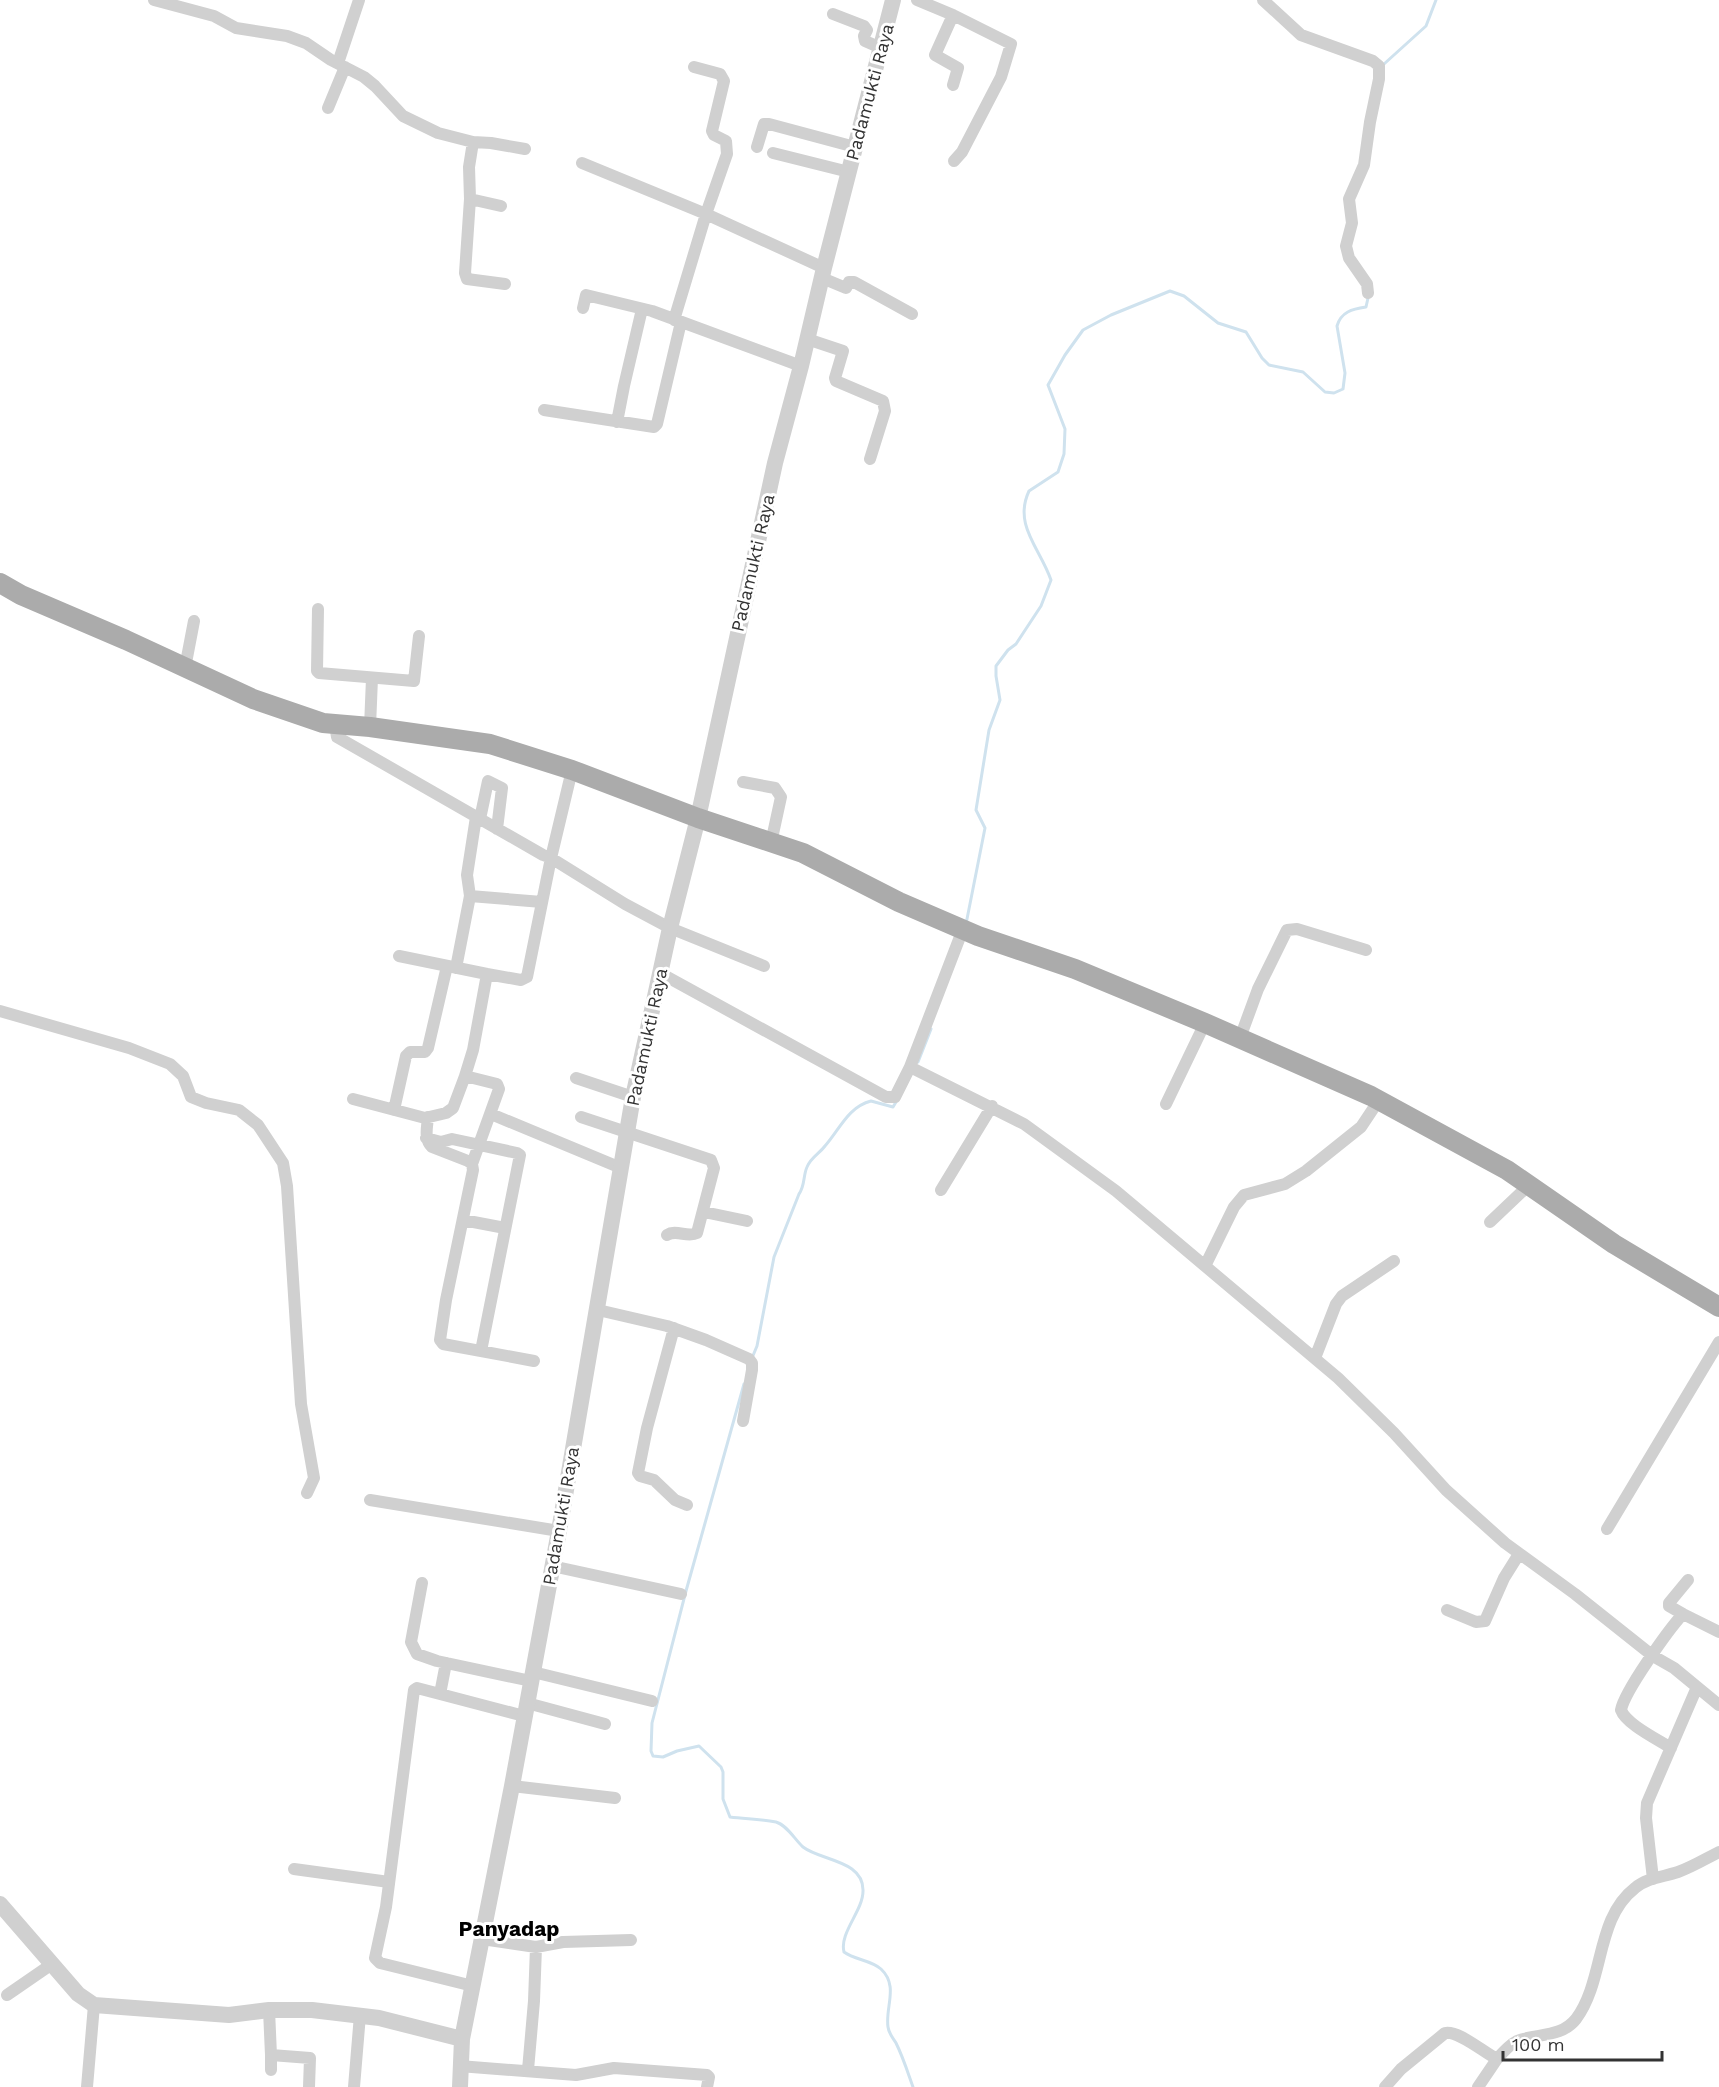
<svg xmlns="http://www.w3.org/2000/svg" width="1719" height="2087" font-family="'Work Sans',sans-serif">
	<style>
		.lines { fill: none; stroke-linecap: round; stroke-linejoin: round }
		.stream { stroke: #cfe2ee; stroke-width: 3 }
		.minor { stroke: #d0d0d0; stroke-width: 12 }
		.tertiary { stroke: #d0d0d0; stroke-width: 16 }
		.primary { stroke: #ababab; stroke-width: 20 }
		.labels { text-anchor: middle; stroke-width: 6; stroke-linejoin: round; paint-order: stroke }
		.street-label { font-size: 18px; fill: #333; stroke: #fff }
		.quarter-label { font-size: 21px; font-weight: bold; fill: #000; stroke: #fff }
	</style>
	<rect width="100%" height="100%" fill="#fff"/>
	<g class="lines">
		<path class="stream" d="M1384,64l42,-38 10,-26
			M966,924l19,-96 -9,-18 13,-80 11,-30 -4,-24v-10l12,-16 8,-6 25,-38 10,-26c-11,-32 -38,-55 -22,-89l29,-19 6,-18 1,-25 -17,-44 17,-30 18,-25 28,-15 59,-24 14,5 34,27 28,9 16,26 7,7 34,7 22,20 9,1 9,-4 2,-16 -8,-47c4,-14 15,-17 29,-19l2,-9
			M918,1062l13,-33
			M752,1358l5,-12 17,-89 25,-63c6,-8 4,-18 8,-27 4,-10 12,-13 18,-21 15,-17 23,-39 46,-45l22,6 3,-5
			M744,1384l-58,207 -34,132 -1,28 2,5 10,1 14,-6 22,-5 22,21 2,5v27l7,18c15,2 31,2 46,5 11,3 19,18 27,25 18,14 61,13 60,44 0,20 -24,42 -19,61 11,8 27,8 37,17 18,17 4,38 7,58 1,7 5,11 8,16 7,14 12,30 17,44"/>
		<path class="minor" d="M154,0l60,16 22,12 51,8 19,7 25,17 33,17 11,9 28,30 35,17 35,9 18,1 34,6
			M917,0l36,15 58,29 -10,33 -39,75 -8,9
			M1263,0l38,35 72,26 6,5v13l-9,43 -6,43 -15,34 3,24 -6,23 3,12 18,26 1,9
			M833,14l31,12 3,4 -3,6 1,5 16,7
			M953,15l-18,40 23,13 -5,17
			M338,63l21,-63
			M328,108l17,-41
			M473,142l-4,25 1,32 31,7
			M757,147l7,-23h5l86,23
			M773,153l76,19
			M582,163l124,51 21,-60 -1,-13 -12,-6 -2,-4 12,-50 -4,-7 -26,-7
			M470,199l-5,74 2,6 38,5
			M822,278l24,10 3,-6h5l58,32
			M583,308l3,-13 66,16 149,55
			M674,320l32,-106 118,54
			M807,339l36,12 -8,27 1,3 47,20 2,10 -15,48
			M544,410l110,17 3,-3 24,-102
			M617,422l7,-36 18,-77
			M318,609l-1,62 2,2 95,8 5,-45
			M185,668l9,-47
			M335,724l2,13 206,118 8,3 21,-88
			M370,727l2,-49
			M743,782l32,6 6,9 -10,46
			M480,819l8,-38 14,7 -5,41
			M470,896l-3,-21 9,-58
			M399,956l88,18
			M456,968l14,-72 72,6
			M660,973l226,124h9l15,-30 114,57 92,67 222,187 56,55 52,57 59,53 70,51 78,62 21,12 45,37
			M0,1011l129,37 41,16 13,12 8,21 15,6 33,7 19,15 25,38 4,23 14,218 13,74 -7,15
			M1240,1038l18,-49 29,-59 10,-1 69,21
			M910,1067l53,-138
			M576,1078l57,19
			M353,1099l72,19 21,-5 7,-5 12,-32
			M1166,1104l39,-81
			M394,1110l12,-54 4,-4h15l3,-4 19,-82
			M491,1114l130,54
			M428,1117c-1,11 -4,22 4,30l36,14 4,3 1,6 -27,130 -6,40 3,4 91,17
			M581,1117l130,43 3,8 -17,65c-9,5 -21,-4 -30,2
			M426,1138l15,4 11,-3 65,14 3,2 -39,196
			M472,1164l27,-75 -2,-5 -32,-8 8,-26 14,-76 34,6 6,-3 24,-119 74,46 45,24 94,38
			M941,1190l51,-84
			M704,1212l43,9
			M463,1220l42,8
			M1490,1222l39,-37
			M1205,1266l29,-59 10,-12 41,-11 21,-13 55,-44 18,-27
			M598,1310l69,16 39,14 43,19 3,4v7l-9,51
			M674,1328l-27,100 -9,45 2,3 14,4 21,20 12,5
			M1315,1358l21,-54 6,-8 52,-35
			M370,1500l189,31
			M1607,1529l112,-187
			M552,1566l129,28
			M422,1583l-11,59 6,12 20,7 94,20
			M1447,1610l29,12 9,-1 19,-43 15,-24
			M1683,1614l36,18
			M446,1663l-6,31 84,22
			M533,1672l119,29
			M440,1694l-23,-6 -3,2 -28,217 -11,51 5,5 93,23
			M527,1703l78,21
			M1671,1748c-14,-9 -45,-24 -50,-38 3,-18 48,-81 62,-96l-14,-8v-3l19,-23
			M512,1786l103,12
			M294,1869l95,13
			M1653,1879l-7,-61 1,-15 50,-116
			M482,1939l54,8 27,-5 68,-2
			M7,1995l45,-31
			M269,2010l2,45 39,3 -1,29
			M271,2055v15
			M459,2066l117,9 38,-7 93,7 2,2 -2,10
			M528,2070l6,-69 2,-54
			M87,2087l7,-82
			M354,2087l6,-72
			M1385,2087l16,-18 44,-36c13,-3 38,19 52,26 6,-7 12,-14 20,-18 20,-8 44,-3 59,-22 29,-39 19,-100 59,-131 12,-10 28,-11 43,-16 14,-5 27,-13 41,-20
			M1478,2087l19,-28"/>
		<path class="tertiary" d="M0,1904l78,90 16,11 135,10 40,-5h43l67,8 83,21
			M460,2087l2,-48 50,-253 47,-255 74,-434 37,-169 28,-110 77,-355 26,-97 23,-98 69,-268"/>
		<path class="primary" d="M0,583l21,12 105,45 127,59 70,24 47,4 120,17 82,26 126,48 105,35 96,49 79,34 97,33 130,54 166,73 136,74 107,74 105,63"/>
	</g>
	<g class="labels">
		<g class="street-label">
			<text transform="translate(870 92) rotate(-75)" y="6">Padamukti Raya</text>
			<text transform="translate(753 563) rotate(-77)" y="6">Padamukti Raya</text>
			<text transform="translate(647 1037) rotate(-78)" y="6">Padamukti Raya</text>
			<text transform="translate(561 1516) rotate(-80)" y="6">Padamukti Raya</text>
		</g>
		<g class="quarter-label">
			<text x="509" y="1936">Panyadap</text>
		</g>
	</g>
	<path d="M1503 2051v9h159v-9" fill="none" stroke="#333333" stroke-width="3"/>
	<text x="1512" y="2051" font-size="18" fill="#333333" stroke="#ffffff" stroke-width="4.5" paint-order="stroke">100 m</text>
</svg>
